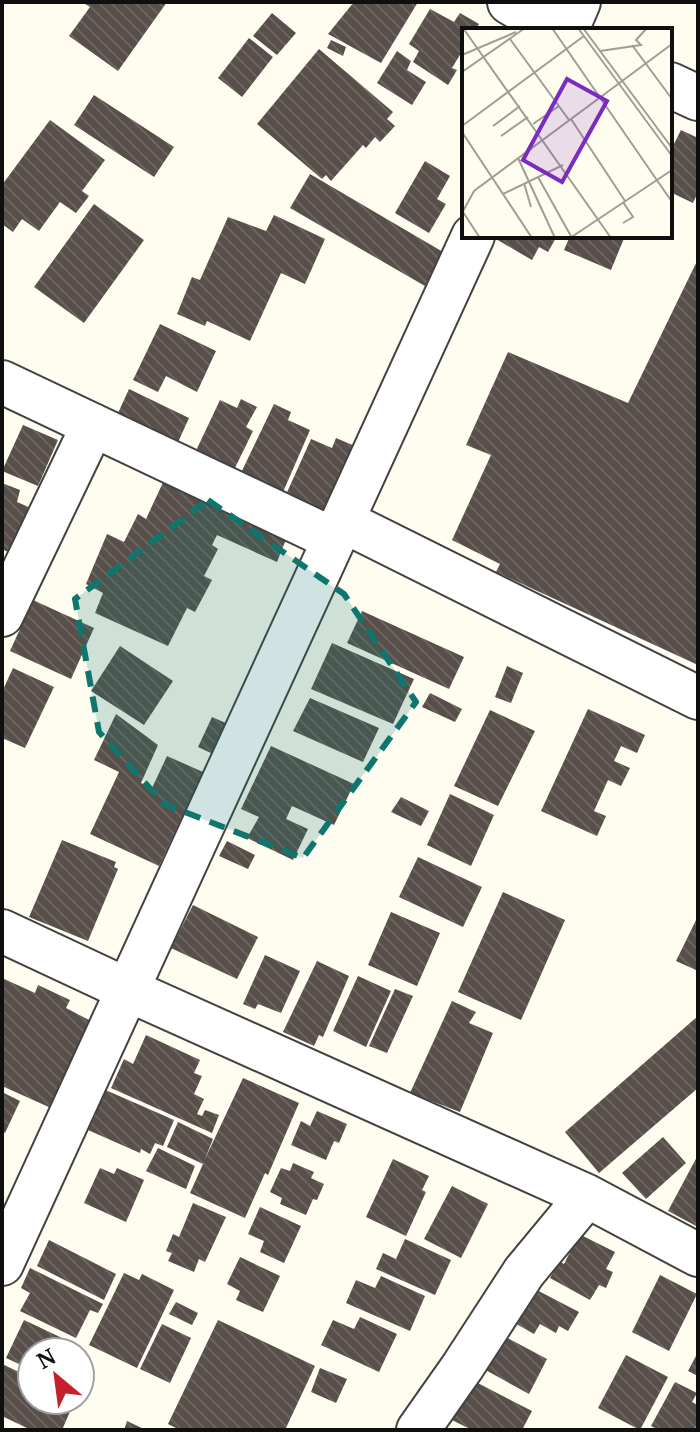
<svg xmlns="http://www.w3.org/2000/svg" width="700" height="1432" font-family="'Noto Serif',serif">
	<style>
		.building { fill: url(#building-back-hatch) }
		.lines { fill: none; stroke-linecap: round; stroke-linejoin: round }
		.minor-casing { stroke: #424242; stroke-width: 46 }
		.tertiary-casing { stroke: #424242; stroke-width: 48 }
		.minor { stroke: #fff; stroke-width: 42 }
		.tertiary { stroke: #fff; stroke-width: 44 }
		.marked { fill: #0f766e; fill-opacity: 0.2; stroke: #0f766e; stroke-width: 6; stroke-dasharray: 16 10; stroke-linejoin: round }
		.inset-road { fill: none; stroke: #9f9d96; stroke-width: 2 }
		.view { fill: #7b2cbf; fill-opacity: 0.15; stroke: #7b2cbf; stroke-width: 4 }
		.inset-edge { fill: none; stroke: #0f0f0f; stroke-width: 4 }
	</style>
	<defs>
		<pattern id="building-back-hatch" width="6" height="6" patternUnits="userSpaceOnUse" patternTransform="scale(2)"><rect width="6" height="6" fill="#584f4a"/><path d="M-1 5l2 2M0 0l6 6M5-1l2 2" fill="none" stroke="#6b6460"/></pattern>
	</defs>
	<rect width="100%" height="100%" fill="#fffcf0"/>
	<path class="building" d="M82,2h85l-49,69 -49,-35 21,-29z
		M354,2h64l-37,61 -53,-29z
		M430,9l24,13 6,-9 19,11 -4,6h-11v18l-12,20 5,2 -9,15 -35,-23 6,-11 -10,-7z
		M272,13l24,20 -19,22 -24,-19z
		M249,38l24,19 -31,40 -24,-19z
		M331,40l15,7 -3,9 -16,-8z
		M319,49l74,63 -6,7 8,7 -15,16 -5,-5 -9,11 -3,-3 -32,36 -5,-6 -4,4 -65,-55z
		M397,51l14,10 -4,9 19,12 -14,23 -35,-22z
		M94,95l80,52 -20,30 -80,-52z
		M50,120l55,40 -23,31 7,5 -13,17 -16,-11 -21,29 -17,-12 -9,13 -11,-8v-39z
		M681,130l17,8v54l-5,11 -23,-11v-40z
		M425,161l25,15 -13,23 9,5 -17,29 -34,-20z
		M310,174l133,78 -18,34 -135,-78z
		M94,204l50,36 -60,83 -50,-36z
		M274,215l51,24 -20,45 -24,-11 -31,68 -43,-20 -2,5 -28,-12 15,-37 8,3 28,-63 38,14z
		M498,236h59l-9,16 -9,-5 -7,13 -36,-21z
		M570,236h55l-14,34 -47,-20z
		M698,259v406l-202,-93 4,-8 -48,-24 39,-85 -25,-10 42,-93 120,51z
		M160,324l56,27 -19,41 -31,-16 -8,16 -25,-12z
		M129,389l60,29 -15,33 -61,-27z
		M241,399l16,8 -11,20 7,4 -22,45 -38,-19 27,-57 17,8z
		M274,404l17,8 -3,8 22,10 -27,62 -6,-3 -3,4 -35,-16z
		M23,425l35,15 -20,46 -36,-15z
		M336,438l19,8 -32,70 -39,-17 27,-60 21,9z
		M166,476l123,56 -12,30 -60,-27 -5,10 6,4 -14,27 8,4 -17,32 -8,-4 -19,38 -73,-33 8,-20 -17,-9 21,-50 17,8 14,-28 8,5z
		M2,483l18,7 -3,12 14,6 -21,45 -8,-4z
		M33,600l61,28 -23,51 -61,-28z
		M362,611l102,46 -15,32 -102,-46z
		M332,643l82,36 -21,45 -82,-35z
		M120,646l53,35 -29,44 -53,-34z
		M507,666l16,7 -12,30 -16,-6z
		M13,668l41,19 -29,61 -23,-10v-46z
		M430,693l32,16 -7,13 -33,-15z
		M310,698l69,30 -16,34 -70,-31z
		M588,709l57,26 -8,18 -16,-7 -7,15 16,7 -9,18 -13,-6 -14,31 12,5 -9,20 -56,-25z
		M490,710l45,21 -37,75 -44,-20z
		M116,714l42,31 -17,38 11,5 15,-32 36,16 -44,94 -69,-32 29,-62 -25,-12z
		M212,717l16,7 -15,30 -15,-7z
		M271,746l83,38 -20,41 -42,-19 -6,13 22,10 -15,31 -46,-22 12,-21 -18,-8z
		M450,794l44,21 -23,51 -44,-21z
		M401,797l28,14 -8,15 -30,-14z
		M62,840l54,22 -2,5 4,2 -30,72 -59,-24z
		M227,841l28,14 -7,14 -29,-13z
		M418,857l64,30 -19,40 -64,-30z
		M503,892l62,28 -44,100 -63,-28z
		M193,905l65,32 -21,42 -66,-31z
		M391,912l49,21 -23,53 -49,-21z
		M698,916v55l-22,-10z
		M265,955l35,16 -19,42 -23,-9 -3,5 -12,-5z
		M317,961l32,15 -26,61 -4,-2 -5,11 -31,-14z
		M358,976l33,15 -25,56 -33,-16z
		M2,978l33,15 3,-8 32,15 -4,8 25,13 -40,87 -49,-22z
		M395,989l18,7 -26,57 -18,-7z
		M452,1001l24,11 -7,11 24,10 -33,79 -50,-19z
		M698,1016v72l-99,85 -34,-41z
		M146,1035l54,25 -6,13 8,3 -8,18 10,5 -7,15 5,2 3,-6 14,5 -7,18 -101,-45 13,-29 9,5z
		M243,1078l56,25 -31,72 -3,-2 -20,45 -55,-25 13,-29 -36,-17 11,-25 35,17 -8,20z
		M101,1088l73,32 -11,26 -8,-3 -5,11 -9,-5 -1,4 -52,-23 8,-16 -6,-2z
		M2,1092l18,9 -15,32 -3,-2z
		M317,1111l30,13 -8,19 -5,-2 -8,19 -35,-15 10,-24 9,5z
		M663,1137l23,26 -40,36 -24,-26z
		M158,1148l37,18 -9,23 -40,-18z
		M698,1155v72l-30,-16z
		M393,1159l36,17 -7,14 4,2 -20,44 -40,-19z
		M293,1163l21,9 -3,6 13,6 -7,16 -4,-1 -7,16 -26,-11 2,-6 -12,-6 11,-24 9,3z
		M100,1168l14,6 3,-6 27,12 -18,42 -42,-19z
		M452,1186l36,18 -27,54 -37,-19z
		M193,1203l33,14 -21,45 -6,-3 -5,13 -26,-11 4,-8 -6,-2 7,-17 6,3z
		M260,1207l41,19 -17,37 -24,-11 4,-11 -16,-7z
		M579,1234l36,18 -9,17 7,3 -7,16 -7,-3 -9,15 -40,-22 9,-17 5,3z
		M405,1239l46,21 -16,35 -59,-26 7,-16 13,6z
		M49,1240l67,34 -12,26 -67,-34z
		M240,1257l40,19 -17,36 -27,-12 4,-9 -13,-7z
		M30,1268l73,36 -5,9 -8,-3 -14,28 -56,-27 10,-18 -9,-5z
		M124,1273l15,7 3,-6 32,16 -37,78 -48,-23z
		M660,1275l37,19 -28,57 -37,-19z
		M381,1276l44,20 -15,35 -64,-28 10,-23 19,8z
		M531,1287l48,25 -11,19 -9,-5 -3,7 -16,-9 -6,10 -21,-12z
		M176,1302l22,11 -6,12 -23,-11z
		M360,1317l37,17 -18,38 -58,-27 12,-25 21,9z
		M24,1320l55,26 -3,6h-44v18l-26,-12z
		M218,1320l97,46 -30,64h-105l-12,-6z
		M162,1324l29,14 -21,45 -30,-14z
		M502,1335l45,24 -18,35 -47,-26z
		M698,1352v24l-10,-5z
		M626,1355l42,22 -28,53 -42,-22z
		M2,1364l30,14v22h43l-13,30h-31l-29,-14z
		M320,1368l27,11 -11,24 -25,-11z
		M468,1378l64,33 -10,19h-50l-24,-12z
		M675,1382l22,11 -5,9 6,3v18l-4,7h-35l-8,-4z
		M127,1421l19,9h-22z"/>
	<g class="lines">
		<g class="minor-casing">
			<path id="minor" d="M567,30l12,-28
				M2,382l331,157
				M343,521l355,177
				M2,615l91,-190
				M2,931l126,59 459,206 111,59
				M2,1264l471,-1028
				M418,1430l45,-64 61,-94 63,-76"/>
		</g>
		<g class="tertiary-casing">
			<path id="tertiary" d="M510,2l47,28
				M670,85l28,13"/>
		</g>
		<use href="#minor" class="minor"/>
		<use href="#tertiary" class="tertiary"/>
	</g>
	<path class="marked" d="M208,500l136,94 72,108 -113,156 -139,-54 -65,-72 -24,-133z"/>
	<g transform="translate(462 28)">
		<rect width="210" height="210" fill="#fffcf0"/>
		<path class="inset-road" d="M1,0l148,210M90,0l120,174M116,0l94,128M121,0l89,120M48,11l59,81M170,17l40,54M138,23l41,-6 -5,-5 11,-12M0,27l54,-23M0,44l63,-44M109,91l54,82M71,96l26,-18M0,98l122,-90M31,98l27,-20M0,104l70,106M39,108l27,-19M56,130l37,80M76,149l34,61M62,155l7,24M41,166l60,-29M1,184l17,26M0,185l12,-22 198,-147M161,195l10,-6 -10,-15M108,210l102,-68"/>
		<path class="view" d="M105,51l40,22 -45,81 -39,-22z"/>
		<rect width="210" height="210" class="inset-edge"/>
	</g>
	<rect width="700" height="1432" fill="none" stroke="#0f0f0f" stroke-width="8"/>
	<g transform="translate(56 1376) rotate(331)"><circle r="38" fill="#ffffff" stroke="#9f9f9f" stroke-width="2"/>
	<path d="M0-6L14 30L0 20L-14 30Z" fill="#c5202d"/>
	<text y="-12" font-size="22" font-weight="bold" text-anchor="middle" fill="#0f0f0f">N</text>
	</g>
</svg>
